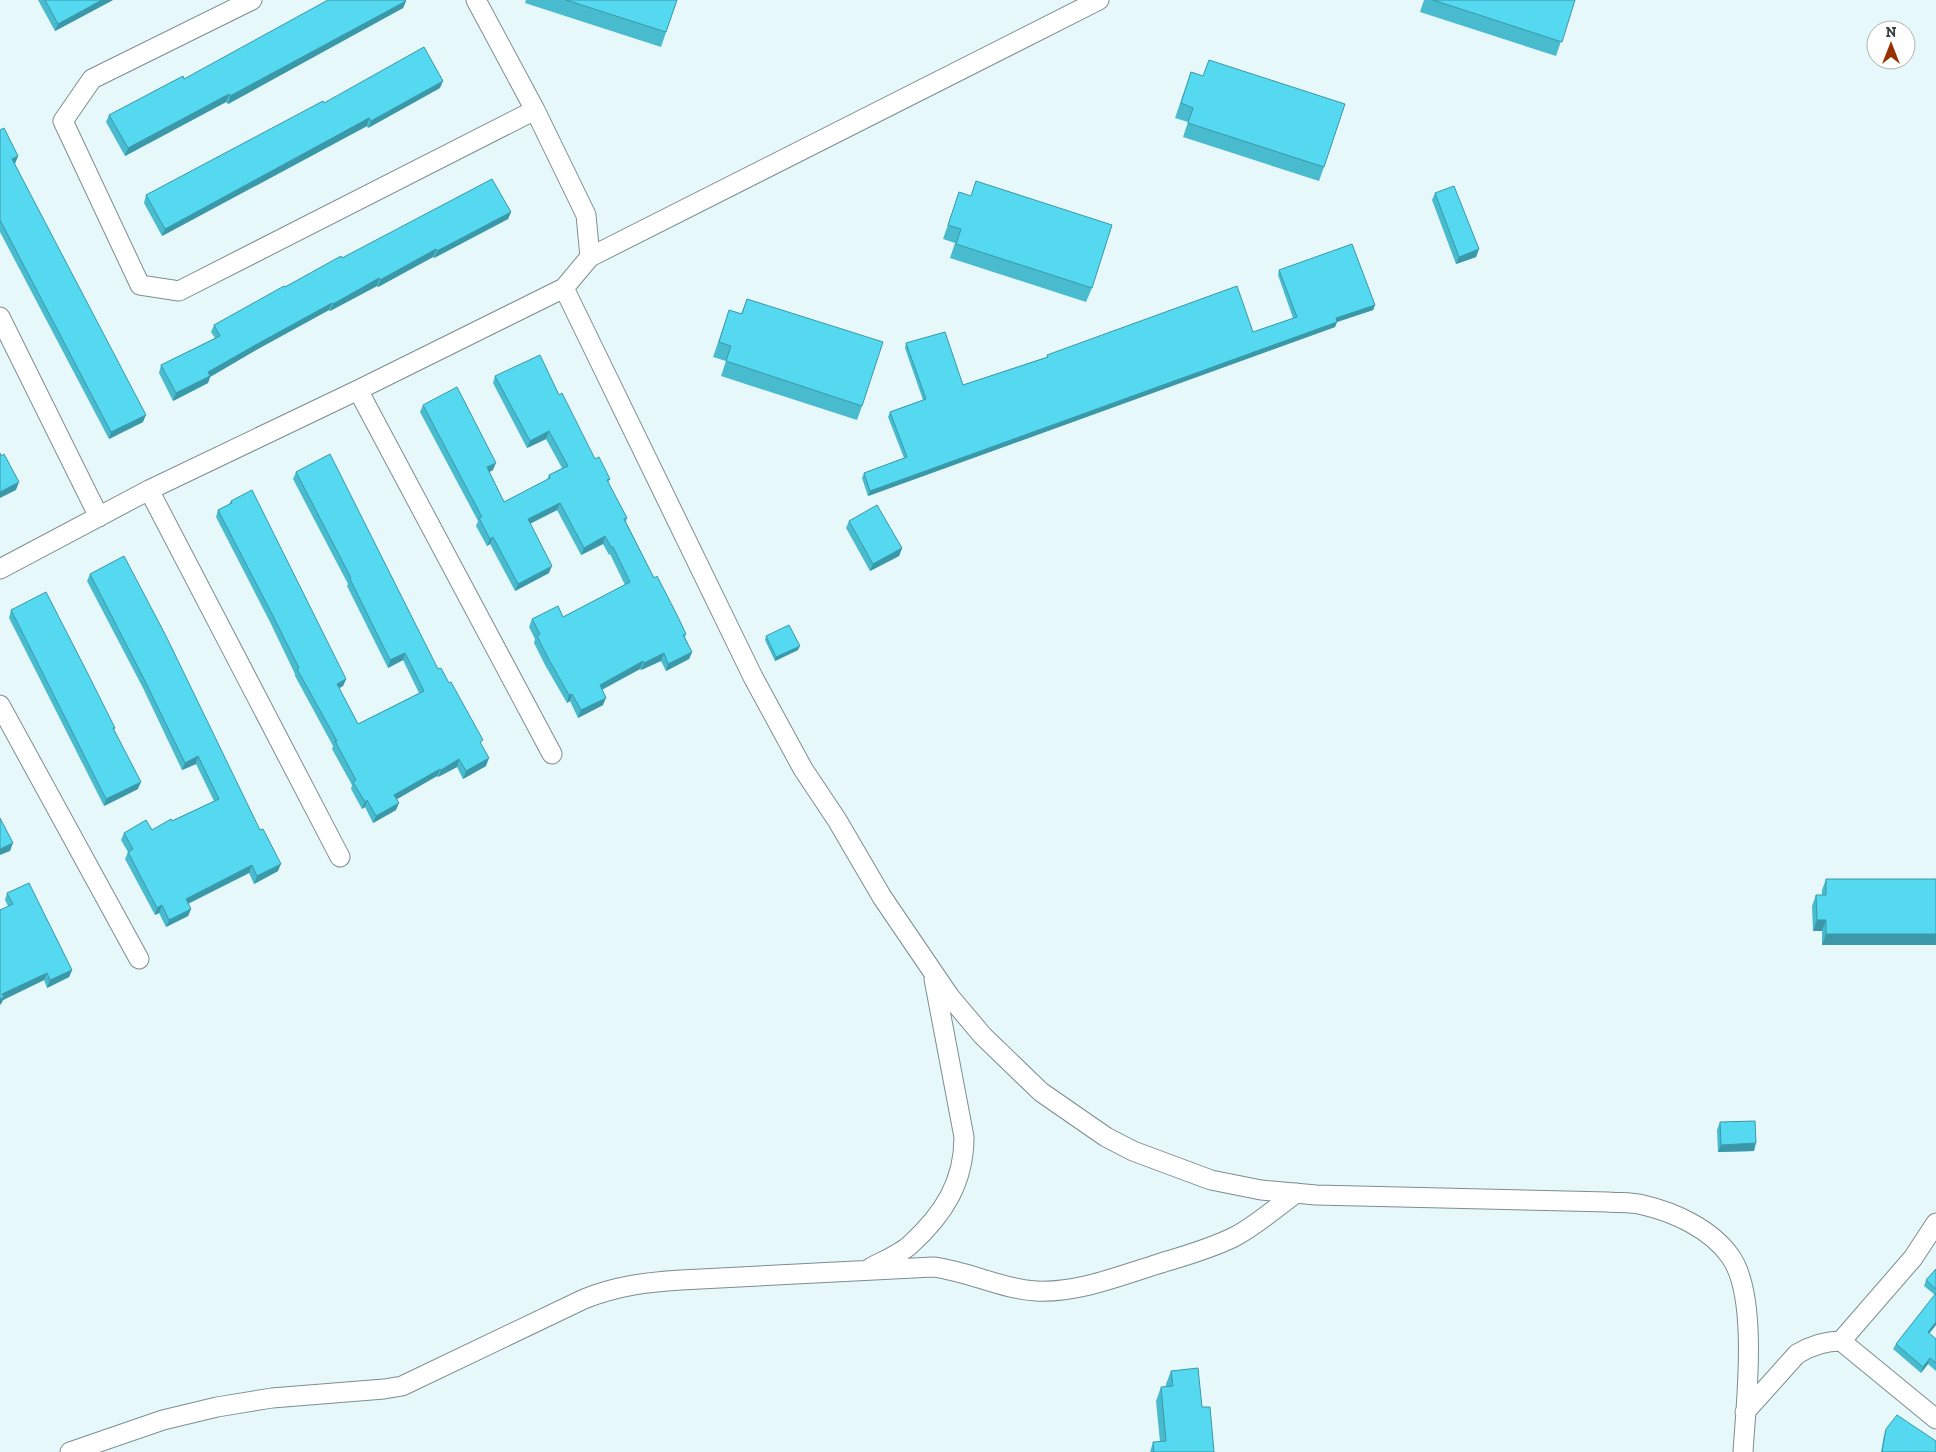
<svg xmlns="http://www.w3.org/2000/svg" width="1936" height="1452" font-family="'Zilla Slab',serif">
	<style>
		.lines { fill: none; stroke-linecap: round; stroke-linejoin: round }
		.minor-casing { stroke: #7d8d90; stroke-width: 21 }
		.minor { stroke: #fff; stroke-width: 19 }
		.wall { fill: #48bbce }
		.shaded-wall { fill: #3b98a8 }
		.building { fill: #54d9f0; stroke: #3b98a8 }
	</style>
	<rect width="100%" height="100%" fill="#e7f8fb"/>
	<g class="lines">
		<g class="minor-casing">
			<path id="minor" d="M252,0l-160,79 -29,42 77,164 39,6 356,-181
				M476,0l59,110 51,105 4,42
				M564,288l189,389 50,92 34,51 45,77 68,100 33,39 58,56 65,45 27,14 78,29 50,10 55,5 292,7c11,1 24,0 35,3 31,7 68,24 87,51 29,39 16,148 13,196
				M0,317l99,200
				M358,390l194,364
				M149,490l191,367
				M0,569l149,-79 209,-100 206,-102 26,-31 509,-257
				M0,705l139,254
				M870,1268c13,-7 30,-14 40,-23 34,-31 54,-63 54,-108l-30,-158
				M1841,1341l72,-83 23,-35
				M1745,1412l52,-58c15,-9 28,-13 44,-13l95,78
				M70,1452l93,-32 54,-13 55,-9 112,-9 18,-3 182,-87c32,-13 63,-17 97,-19l252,-13c35,4 68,22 103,24 41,2 84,-15 122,-27 26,-8 52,-15 76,-27 20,-10 43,-30 62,-44"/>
		</g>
		<use href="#minor" class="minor"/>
	</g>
	<path class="wall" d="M38,0h75l-58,31z
		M526,0h151l-16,47 -136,-44z
		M1424,0h151l-19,56 -136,-44z
		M406,1l-3,7 -175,96 -2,-2 -101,54 -19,-34 3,-7 75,-36z
		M1209,60l115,107 -5,14 -136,-44 5,-15 -13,-4 11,-32 5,-14 12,4z
		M440,88l-72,40 -1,-2 -205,110 -18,-33 2,-8 178,-92z
		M0,130l18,26 -3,8 128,258 -34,17 -109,-207z
		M976,181l116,107 -6,14 -136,-44 5,-15 -12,-4 11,-32 5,-15 12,4z
		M1435,193l44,56 -3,8 -20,7 -24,-64z
		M511,212l-3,7 -74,39 -1,-1 -55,30 -1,-1 -47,25 -1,-1 -73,40 -46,27 -2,6 -35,18 -14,-28 2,-8 54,-27 -4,-6 3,-7 71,-38 57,-29z
		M1279,270l96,35 -2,5 -36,12 -2,5 -467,169 -6,-18 2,-5 40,-15 -16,-41 2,-5 33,-12 -18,-52 1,-5 57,42 84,-28v-2l206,-23 40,-14 -15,-43z
		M747,299l115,107 -5,14 -136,-44 5,-15 -13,-4 11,-32 5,-15 12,4z
		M495,376l64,19 36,64 15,20 -2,4 19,35 -1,4 28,56 32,56 -1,3 7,15 -3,7 -23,12 -5,-10 -20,9 -1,-1 -38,21 1,15 -25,13 -8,-17 -3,2 -22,-38 -11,-22 1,-4 -6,-12 3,-8 31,-2 62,-32 -15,-31 -1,1 -6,-11 -22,11 -24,-45 -27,14 19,49 -34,18 -25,-47 -3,2 -11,-20 2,-5 -58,-109 3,-7 70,65 -4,2 15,30 43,-22 2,-5 13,-7 -16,-29 -19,9 -34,-65z
		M296,472l142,197 43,75 5,22 -23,13 -6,-12 -19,10 -1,-1 -40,23 -1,11 -23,13 -8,-16 -3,2 -11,-20 1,-4 -20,-36 1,-3 -38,-70v-2l-25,-52 -54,-105 2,-7 11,-6 2,-3 115,178 -3,7 -4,2 19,36 61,-31 -16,-33 -15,8 -41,-82 1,-2 -55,-105z
		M849,521l53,27 -3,8 -29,15 -24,-43z
		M90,574l188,297 -24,13 -5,-11 -61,31 3,5 -3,7 -22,11 -7,-14 -4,2 -30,-56 3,-7 -7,-12 3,-7 28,-3 62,-29 -18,-37 -14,6 -39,-82 -56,-107z
		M11,610l104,118 -1,2 24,59 -34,17 -95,-188z
		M766,636l32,14 -23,11 -10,-21z
		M1826,879h110l-114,66v-14h-9l-1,-25 4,-11h6v-5z
		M7,893l65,77 -3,7 -22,11 -3,-8 -41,20 -2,4 7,-98 -3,-6z
		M1720,1122l34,29 -36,1 -1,-22z
		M1936,1269v56l-7,9 7,5v32l-8,-7 -7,9 -28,-24 3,-5 39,-49 -11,-9 2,-6z
		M1171,1371l31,36 12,45h-64l3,-10h7l-4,-41 5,-14h5v-3z
		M1886,1429l50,23h-55l3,-17z"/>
	<path class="shaded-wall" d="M102,0h11l-58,31 3,-7z
		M406,1l-3,7 -175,96 2,-8z
		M443,81l-3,7 -72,40 3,-7z
		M229,94l-3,8 -101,54 3,-8z
		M369,118l-2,8 -205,110 3,-7z
		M18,156l-3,7 -5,3 2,-7z
		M511,212l-3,7 -74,39 3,-7z
		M436,249l-3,8 -55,30 2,-7z
		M1479,249l-3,8 -20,7 3,-7z
		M379,278l-2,8 -47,25 3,-7z
		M332,303l-3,7 -73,40 -46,27 -2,6 -35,18 3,-8 32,-21 51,-29z
		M1375,305l-2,5 -36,12 -2,5 -467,169 2,-5 466,-173z
		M146,415l-3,7 -34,17 2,-7z
		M549,431l-3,8 -19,9 3,-7z
		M496,463l-3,7 -9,5 3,-8z
		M19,482l-3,8 -16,8v-6z
		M560,503l-3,7 -32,16 3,-7z
		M605,536l-2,8 -22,11 3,-7z
		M493,537l-3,7 -3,2 3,-7z
		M902,548l-3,8 -29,15 3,-7z
		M552,566l-3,7 -34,18 3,-7z
		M800,646l-2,4 -23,11 1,-4z
		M692,652l-3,7 -23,12 2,-7z
		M405,653l-2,7 -15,8 2,-8z
		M664,653l-3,8 -20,9 3,-7z
		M643,661l-3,8 -43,23 3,-7z
		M346,679l-3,7 -9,5 3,-7z
		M572,694l-2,7 -3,2 2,-8z
		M606,698l-3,7 -25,13 3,-8z
		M198,756l-2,8 -14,6 3,-7z
		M489,758l-3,8 -23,13 3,-8z
		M459,759l-2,8 -19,10 3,-7z
		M440,769l-3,7 -45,26 2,-7z
		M141,782l-3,7 -34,17 2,-7z
		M367,800l-2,7 -3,2 3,-7z
		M399,803l-3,7 -23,13 3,-7z
		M13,843l-3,8 -10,4v-6z
		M281,864l-3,7 -24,13 3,-8z
		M252,865l-3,8 -66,33 3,-7z
		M162,905l-3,8 -4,2 2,-7z
		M191,909l-3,7 -22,11 3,-7z
		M1817,920h9l-4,11h-9z
		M1826,934h110v11h-114z
		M72,970l-3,7 -22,11 3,-8z
		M47,973l-3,7 -41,20 -2,4 -1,1v-6l2,-5z
		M1756,1143l-2,8 -36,1 3,-7z
		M1936,1322v3l-11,13 3,-6z
		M1930,1358l-2,6 -7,9 2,-6z"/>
	<path class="building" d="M45,0h57l-44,24z
		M328,0h77l1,1 -176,95 -1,-2 -101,54 -19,-33 74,-39 1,3z
		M566,0h111l-11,32z
		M1433,0h142l-13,42z
		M424,47l19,34 -72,40 -2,-3 -204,111 -19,-34 177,-94 1,2z
		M1209,60l136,44 -21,63 -136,-44 5,-15 -12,-5 10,-31 12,4z
		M4,128l14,28 -6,3 134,256 -35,17 -111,-212v-90z
		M492,179l19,33 -74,39 -1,-2 -56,31 -1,-2 -46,26 -1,-1 -73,40 -51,29 2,4 -34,17 -15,-28 59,-29 -6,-11 70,-39 1,1 56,-31 1,2z
		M976,181l136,44 -20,63 -136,-44 5,-15 -13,-4 11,-33 12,4z
		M1454,186l25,63 -20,8 -24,-64z
		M1352,244l23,61 -39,13 1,4 -467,169 -6,-18 43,-16 -17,-45 36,-13 -20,-56 39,-11 18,53 85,-28 -1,-2 190,-69 16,46 44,-15 -18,-47z
		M747,299l136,43 -21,64 -136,-45 5,-15 -12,-4 10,-32 13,4z
		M540,355l19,40 3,-2 33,66 4,-2 11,22 -3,1 20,38 -3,1 30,59 3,-2 20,39 9,19 -3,1 9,17 -24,12 -4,-11 -20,10 -1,-2 -43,24 6,13 -25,12 -9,-16 -3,1 -21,-37 -11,-22 3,-2 -8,-15 26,-13 5,11 67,-35 -17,-35h-2l-6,-11 -21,12 -24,-45 -32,16 24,47 -34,18 -25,-47 -3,2 -11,-21 3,-1 -59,-112 34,-18 39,76 -9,4 17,35 46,-24 -1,-3 19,-9 -19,-35 -19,10 -35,-65z
		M0,453l1,3 3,-2 15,28 -19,10z
		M330,454l108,215 3,-1 8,15 2,-1 32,58 -3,2 9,16 -23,13 -7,-12 -18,11 -1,-1 -46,26 5,8 -23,13 -9,-16 -2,2 -12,-20 3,-2 -21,-39h2l-40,-72 2,-1 -27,-54 -54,-104 14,-7 -1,-2 21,-11 94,189 -9,5 21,40 66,-33 -19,-38 -15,7 -40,-81 1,-1 -55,-106z
		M877,505l25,43 -29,16 -24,-43z
		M124,556l42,80 94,194 3,-1 18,35 -24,12 -5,-11 -66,34 5,10 -22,11 -7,-15 -5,3 -29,-56 5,-3 -9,-16 22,-13 6,10 19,-11 1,2 47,-22 -21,-43 -13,7 -40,-82 -55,-107z
		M46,592l41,80 28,56h-2l28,54 -35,17 -95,-189z
		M789,625l11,21 -24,11 -10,-21z
		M0,818l13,25 -13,6z
		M1826,879h110v55h-110v-14h-9l-1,-25h10z
		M29,883l43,87 -22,10 -3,-7 -45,21 2,3 -4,2v-89l13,-6 -6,-11z
		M1755,1121l1,22 -35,2 -1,-23z
		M1936,1269v20l-10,-9z
		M1936,1293v29l-8,10 8,7v24l-6,-5 -7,9 -27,-23z
		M1198,1368l4,39h8l4,45h-60l-1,-10 13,-1 -5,-54 12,-1 -2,-15z
		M1897,1415l39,26v11h-54l4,-23z"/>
	<g transform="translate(1891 45)"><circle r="24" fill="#ffffff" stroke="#afb1b2"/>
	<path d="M0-4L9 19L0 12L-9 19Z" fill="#963100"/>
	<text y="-8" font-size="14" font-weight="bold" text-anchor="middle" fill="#363d3e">N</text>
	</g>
</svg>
